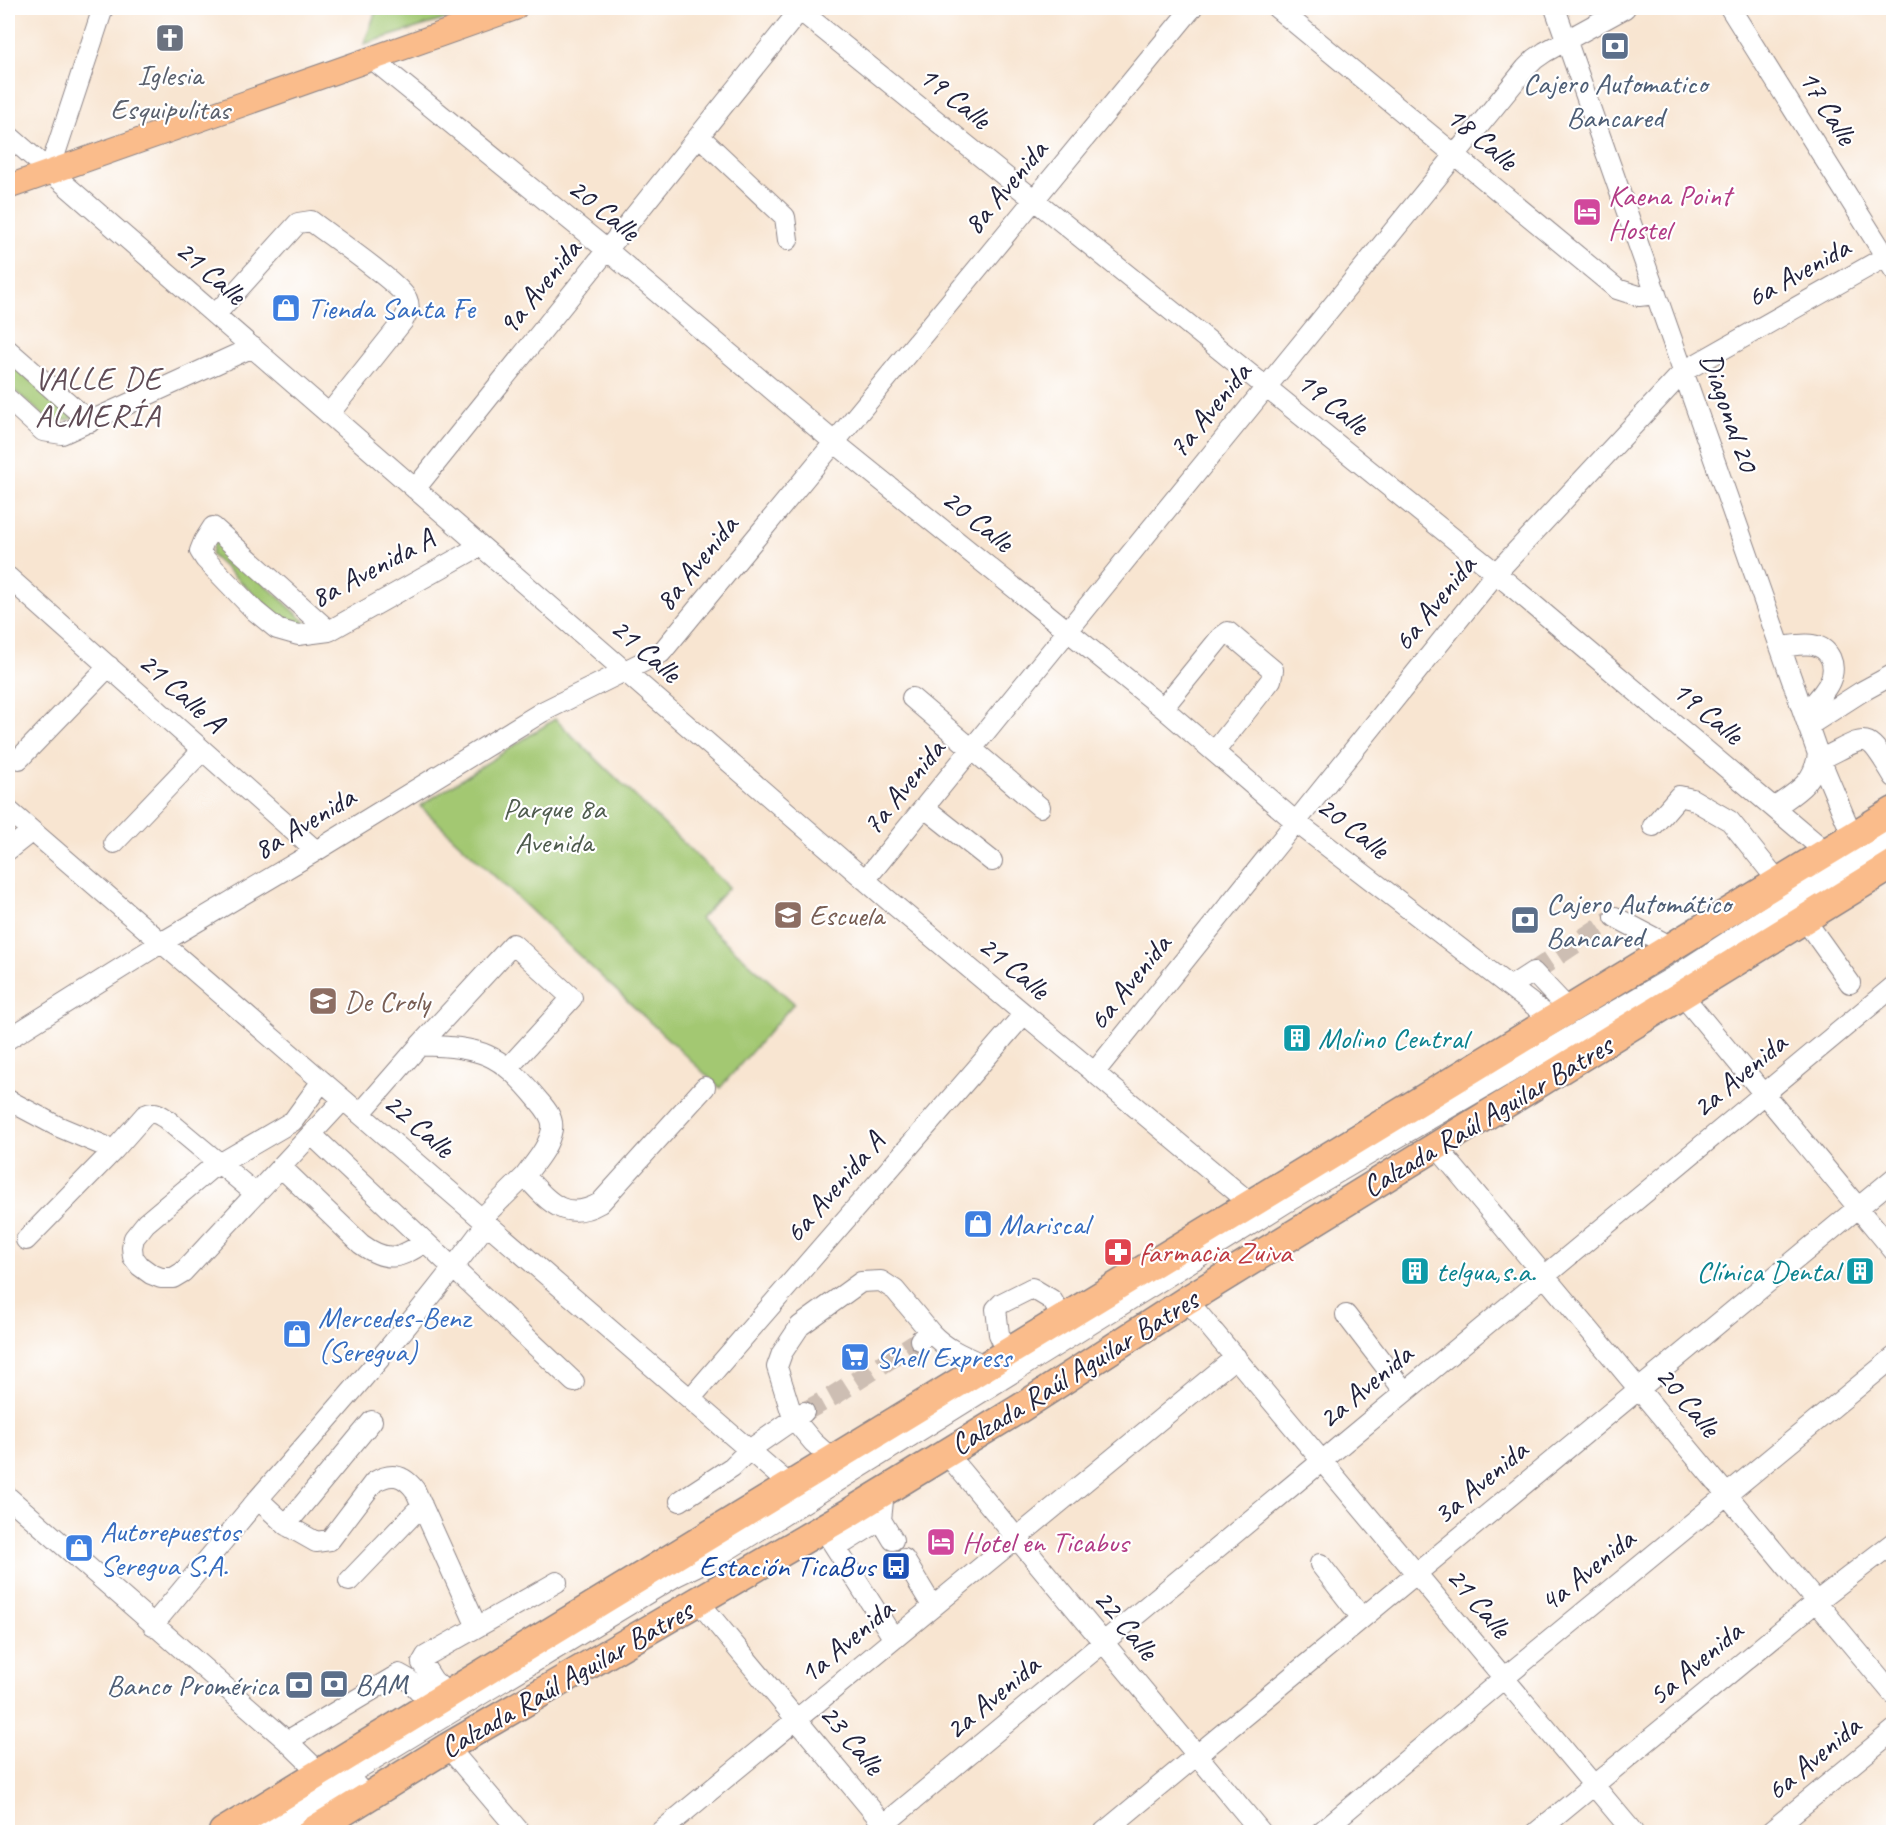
<svg xmlns="http://www.w3.org/2000/svg" width="1901" height="1840" font-family="Caveat,sans-serif">
	<style>
		.green { fill: #a3c872; stroke: #627556; stroke-width: 1.5 }
		.lines { fill: none; stroke-linecap: round; stroke-linejoin: round }
		.minor-tunnel { stroke: #cdbeb3; stroke-width: 20; stroke-dasharray: 20 10; stroke-linecap: butt }
		.minor-casing { stroke: #8d8486; stroke-width: 22 }
		.major-casing { stroke: #8d8486; stroke-width: 26 }
		.highway-casing { stroke: #8d8486; stroke-width: 31 }
		.minor { stroke: #fff; stroke-width: 20 }
		.major { stroke: #fabc8b; stroke-width: 24 }
		.highway { stroke: #fabc8b; stroke-width: 28 }
		.labels { text-anchor: middle; stroke-width: 4.5; stroke-linejoin: round; paint-order: stroke }
		.worship-label { font-size: 30px; fill: #5b616d; stroke: #fff }
		.service-label { font-size: 30px; fill: #4e5e75; stroke: #fff; text-anchor: start }
		.street-label { font-size: 30px; fill: #22223b; stroke: #fff }
		.hotel-label { font-size: 30px; fill: #b23c85; stroke: #fff; text-anchor: start }
		.shop-label { font-size: 30px; fill: #366cbe; stroke: #fff; text-anchor: start }
		.park-label { font-size: 30px; fill: #4f5c4e; stroke: #fff }
		.education-label { font-size: 30px; fill: #785e54; stroke: #fff; text-anchor: start }
		.culture-label { font-size: 30px; fill: #0d838f; stroke: #fff; text-anchor: start }
		.health-label { font-size: 30px; fill: #be3a42; stroke: #fff; text-anchor: start }
		.transit-label { font-size: 30px; fill: #164399; stroke: #fff; text-anchor: end }
		.neighbourhood-label { font-size: 32px; letter-spacing: 1.5px; fill: #604c56; stroke: #fff }
	</style>
	<rect width="100%" height="100%" fill="#fff"/>
	<filter id="ink" filterUnits="userSpaceOnUse"><feTurbulence type="fractalNoise" baseFrequency=".0167" numOctaves="2"/><feDisplacementMap in="SourceGraphic" scale="12" xChannelSelector="R" yChannelSelector="G"/><feConvolveMatrix kernelMatrix="1 2 1 2 8 2 1 2 1" color-interpolation-filters="sRGB"/></filter>
	<filter id="wash" filterUnits="userSpaceOnUse"><feTurbulence type="fractalNoise" baseFrequency=".008" numOctaves="4" result="noise"/><feDisplacementMap in="SourceGraphic" scale="24" xChannelSelector="R" yChannelSelector="G"/><feGaussianBlur stdDeviation="1.35" result="paint"/><feColorMatrix in="noise" values="0 0 0 0 0 0 0 0 0 0 0 0 0 0 0 0 0 1.4 0 .05"/><feComposite in="paint" operator="in"/></filter>
	<g filter="url(#wash)">
		<rect width="100%" height="100%" fill="#f8e5d1"/>
		<path class="green" d="M377,8h105l-118,36z
			M8,361l67,57 -23,5 -44,-38z
			M215,539l93,85 -20,1 -77,-70z
			M555,719l174,168 -29,32 94,84 -74,85 -300,-282z"/>
	</g>
	<g filter="url(#ink)">
		<g class="lines">
			<path class="minor-tunnel" d="M1533,972l82,-55
				M804,1412l29,-16 87,-56"/>
			<g class="minor-casing">
				<path id="minor" d="M797,8l699,565 330,279
					M1277,8l340,281 22,7 17,-2
					M1555,8l263,746 34,81
					M1730,8l164,262
					M371,58l236,192 227,192 329,266 133,114 257,198
					M8,135l879,764 363,304
					M699,136l86,81 3,23
					M49,172l54,-164
					M215,315l83,-92 13,-2c18,14 90,63 96,78 4,9 0,14 -4,22l-74,93
					M8,350l82,72
					M8,399l35,32 19,3 191,-87
					M415,489l385,-479
					M8,577l308,274
					M329,631l-116,-104 -9,14 -4,10 5,8 50,52 22,18 21,6 31,-4 151,-85
					M1781,647c10,-1 22,-4 32,-2 17,3 24,20 17,36 -5,12 -17,23 -26,33
					M912,698l128,109
					M1163,708l57,-70 8,-6 45,38 -2,10 -56,71
					M1808,726l53,-34 33,-18
					M19,759l90,-93
					M1821,759c48,-23 44,-31 73,18
					M1775,807c23,-16 39,-24 43,-53
					M925,808l67,53
					M8,810l783,676
					M1653,826l26,-30 13,3 38,22 48,60
					M114,843l88,-92
					M8,850l24,-19
					M865,880l661,-812 9,-9 10,-7 80,-44
					M1615,917l55,29
					M1805,920l45,63
					M1510,987l23,-15 36,38
					M1683,996l211,255
					M8,1039l153,-96 155,-92 226,-139 119,-59 531,-645
					M420,1045c62,3 78,6 119,56 6,7 15,17 13,28 -3,18 -17,33 -27,47 23,25 40,47 75,27l105,-116
					M1094,1073l402,-500 188,-202 210,-119
					M322,1081l-29,40 -84,49 -63,53 -12,15 -2,9 1,10 7,9 11,8 10,4h12l10,-6 160,-172
					M8,1100l49,26 57,24
					M360,1114l60,-69 93,-101 59,54 -64,70
					M311,1134l263,248
					M1436,1146l458,549
					M281,1167l80,77c26,19 38,15 64,-2
					M481,1219l44,-43
					M26,1240l88,-90 31,-35c8,-4 12,-2 20,3l91,76
					M1187,1300l446,532
					M1346,1315l59,77
					M920,1340l11,-7c16,17 35,24 56,33
					M1007,1352l-8,-18 -3,-25 6,-6 30,-15 20,12 11,19
					M690,1399l334,-385
					M946,1453l315,379
					M833,1460l-20,-18 -20,-24 -16,-51 5,-14 18,-27 61,-44 20,-1 14,9 36,43
					M884,1491l-3,29 12,20
					M8,1497l279,244 34,33
					M680,1501l52,-34 17,-17 55,-38
					M286,1525l86,-104
					M823,1528l71,111
					M836,1548l45,-28
					M904,1559l29,48
					M1320,1564l42,54
					M349,1581l73,-76
					M698,1601l192,231
					M153,1625l105,-126
					M477,1627l-62,-137c-12,-16 -24,-18 -41,-8l-44,58 -14,2 -30,-17 -28,-26c79,-90 158,-179 229,-276
					M449,1695l-16,-15 -11,-17 4,-7 131,-74
					M287,1741l112,-67 9,5 24,26
					M448,1747l72,85
					M254,1832l422,-256 45,-22 566,-352 388,-226 119,-77 100,-61
					M282,1832l75,-46
					M660,1832l576,-475
					M875,1832l1019,-846
					M1104,1832l790,-654
					M1321,1832l183,-154 390,-321
					M1537,1832l279,-230 78,-60
					M1770,1832l124,-102"/>
			</g>
			<g class="major-casing">
				<path id="major" d="M8,187l507,-179"/>
			</g>
			<g class="highway-casing">
				<path id="highway" d="M223,1832l1671,-1021
					M311,1832l137,-85 401,-234 170,-104 168,-109 707,-436"/>
			</g>
			<use href="#minor" class="minor"/>
			<use href="#major" class="major"/>
			<use href="#highway" class="highway"/>
		</g>
	</g>
	<defs>
		<g id="church-square" transform="scale(1.5)"><rect x="-9" y="-9" width="18" height="18" rx="4" fill="#6b7280" stroke="#fff"/><path d="M-1.2-6h2.4v3.5h3.3v2.4h-3.3V6h-2.4V-.1h-3.3v-2.4h3.3Z" fill="#fff"/></g>
		<g id="bank-square" transform="scale(1.5)"><rect x="-9" y="-9" width="18" height="18" rx="4" fill="#5c6f8a" stroke="#fff"/><path d="M-6-4H6V4H-6ZM0-2.3a2.3 2.3 0 1 0 0 4.6a2.3 2.3 0 1 0 0-4.6Z" fill="#fff"/></g>
		<g id="hotel-square" transform="scale(1.5)"><rect x="-9" y="-9" width="18" height="18" rx="4" fill="#d1479c" stroke="#fff"/><path d="M-6-4.5h1.5V1H6V5H4.5V3h-9V5H-6ZM-4 0a1.8 1.8 0 1 1 3.6 0ZM.5 0V-2.5h3Q6-2.5 6 0Z" fill="#fff"/></g>
		<g id="shop-square" transform="scale(1.5)"><rect x="-9" y="-9" width="18" height="18" rx="4" fill="#3f7fe0" stroke="#fff"/><path d="M-5-2.5h2.3a2.7 3.5 0 0 1 5.4 0H5L5.5 6h-11ZM-1.5-2.5h3a1.5 2.3 0 0 0-3 0Z" fill="#fff"/></g>
		<g id="school-square" transform="scale(1.5)"><rect x="-9" y="-9" width="18" height="18" rx="4" fill="#8d6e63" stroke="#fff"/><path d="M0-5L7-2L0 1L-7-2ZM-4 1L0 2.5L4 1V4Q0 6-4 4Z" fill="#fff"/></g>
		<g id="building-square" transform="scale(1.5)"><rect x="-9" y="-9" width="18" height="18" rx="4" fill="#0f9aa8" stroke="#fff"/><path d="M-4-6H4V6H1V3H-1V6H-4ZM-2.5-4.3h1.7v1.8h-1.7ZM.8-4.3h1.7v1.8H.8ZM-2.5-1h1.7V.8h-1.7ZM.8-1h1.7V.8H.8Z" fill="#fff"/></g>
		<g id="pharmacy-square" transform="scale(1.5)"><rect x="-9" y="-9" width="18" height="18" rx="4" fill="#e0444e" stroke="#fff"/><path d="M-2-6h4v4h4v4h-4v4h-4v-4h-4v-4h4Z" fill="#fff"/></g>
		<g id="supermarket-square" transform="scale(1.5)"><rect x="-9" y="-9" width="18" height="18" rx="4" fill="#3f7fe0" stroke="#fff"/><path d="M-6-5.5h2.5l.6 2H6L4.5 2H-2.5L-4.4-4H-6ZM-1.5 3.2a1.3 1.3 0 1 0 .1 0ZM3 3.2a1.3 1.3 0 1 0 .1 0Z" fill="#fff"/></g>
		<g id="bus-square" transform="scale(1.5)"><rect x="-9" y="-9" width="18" height="18" rx="4" fill="#1a4fb4" stroke="#fff"/><path d="M-5-6H5V4H4V6H2V4H-2V6H-4V4H-5ZM-3.5-4V0h7V-4ZM-3.5 1.2v1.5H-2V1.2ZM2 1.2v1.5H3.5V1.2Z" fill="#fff"/></g>
	</defs>
	<g fill-rule="evenodd">
		<use href="#church-square" x="170" y="38"/>
		<use href="#bank-square" x="1615" y="46"/>
		<use href="#hotel-square" x="1587" y="212"/>
		<use href="#shop-square" x="286" y="308"/>
		<use href="#school-square" x="788" y="915"/>
		<use href="#bank-square" x="1525" y="920"/>
		<use href="#school-square" x="323" y="1001"/>
		<use href="#building-square" x="1297" y="1038"/>
		<use href="#shop-square" x="978" y="1224"/>
		<use href="#pharmacy-square" x="1118" y="1252"/>
		<use href="#building-square" x="1415" y="1271"/>
		<use href="#building-square" x="1860" y="1271"/>
		<use href="#shop-square" x="297" y="1334"/>
		<use href="#supermarket-square" x="855" y="1357"/>
		<use href="#hotel-square" x="941" y="1542"/>
		<use href="#shop-square" x="79" y="1548"/>
		<use href="#bus-square" x="896" y="1566"/>
		<use href="#bank-square" x="334" y="1684"/>
		<use href="#bank-square" x="299" y="1685"/>
	</g>
	<g class="labels">
		<g class="worship-label">
			<text x="170" y="85">Iglesia<tspan x="170" dy="34">Esquipulitas</tspan></text>
		</g>
		<g class="service-label">
			<text x="1615" y="93" text-anchor="middle">Cajero Automatico<tspan x="1615" dy="34">Bancared</tspan></text>
			<text x="1546" y="913">Cajero Automático<tspan x="1546" dy="34">Bancared</tspan></text>
			<text x="355" y="1694">BAM</text>
			<text x="278" y="1695" text-anchor="end">Banco Promérica</text>
		</g>
		<g class="street-label">
			<text transform="translate(955 97) rotate(39)" y="10">19 Calle</text>
			<text transform="translate(1828 107) rotate(58)" y="10">17 Calle</text>
			<text transform="translate(1482 138) rotate(40)" y="10">18 Calle</text>
			<text transform="translate(1005 187) rotate(-50)" y="10">8a Avenida</text>
			<text transform="translate(604 209) rotate(39)" y="10">20 Calle</text>
			<text transform="translate(211 272) rotate(41)" y="10">21 Calle</text>
			<text transform="translate(1798 272) rotate(-29)" y="10">6a Avenida</text>
			<text transform="translate(539 287) rotate(-51)" y="10">9a Avenida</text>
			<text transform="translate(1333 403) rotate(39)" y="10">19 Calle</text>
			<text transform="translate(1209 410) rotate(-51)" y="10">7a Avenida</text>
			<text transform="translate(1730 412) rotate(71)" y="10">Diagonal 20</text>
			<text transform="translate(978 520) rotate(39)" y="10">20 Calle</text>
			<text transform="translate(696 563) rotate(-51)" y="10">8a Avenida</text>
			<text transform="translate(372 568) rotate(-28)" y="10">8a Avenida A</text>
			<text transform="translate(1434 603) rotate(-51)" y="10">6a Avenida</text>
			<text transform="translate(646 650) rotate(41)" y="10">21 Calle</text>
			<text transform="translate(182 692) rotate(42)" y="10">21 Calle A</text>
			<text transform="translate(1708 712) rotate(40)" y="10">19 Calle</text>
			<text transform="translate(903 787) rotate(-51)" y="10">7a Avenida</text>
			<text transform="translate(304 823) rotate(-31)" y="10">8a Avenida</text>
			<text transform="translate(1353 827) rotate(38)" y="10">20 Calle</text>
			<text transform="translate(1014 967) rotate(40)" y="10">21 Calle</text>
			<text transform="translate(1129 982) rotate(-51)" y="10">6a Avenida</text>
			<text transform="translate(1739 1075) rotate(-40)" y="10">2a Avenida</text>
			<text transform="translate(1487 1116) rotate(-31)" y="10">Calzada Raúl Aguilar Batres</text>
			<text transform="translate(419 1125) rotate(41)" y="10">22 Calle</text>
			<text transform="translate(834 1187) rotate(-49)" y="10">6a Avenida A</text>
			<text transform="translate(1074 1372) rotate(-32)" y="10">Calzada Raúl Aguilar Batres</text>
			<text transform="translate(1365 1386) rotate(-40)" y="10">2a Avenida</text>
			<text transform="translate(1688 1401) rotate(50)" y="10">20 Calle</text>
			<text transform="translate(1480 1482) rotate(-40)" y="10">3a Avenida</text>
			<text transform="translate(1587 1570) rotate(-39)" y="10">4a Avenida</text>
			<text transform="translate(1479 1602) rotate(50)" y="10">21 Calle</text>
			<text transform="translate(1126 1624) rotate(50)" y="10">22 Calle</text>
			<text transform="translate(846 1641) rotate(-40)" y="10">1a Avenida</text>
			<text transform="translate(1695 1663) rotate(-40)" y="10">5a Avenida</text>
			<text transform="translate(566 1679) rotate(-30)" y="10">Calzada Raúl Aguilar Batres</text>
			<text transform="translate(992 1697) rotate(-40)" y="10">2a Avenida</text>
			<text transform="translate(852 1739) rotate(50)" y="10">23 Calle</text>
			<text transform="translate(1813 1758) rotate(-40)" y="10">6a Avenida</text>
		</g>
		<g class="hotel-label">
			<text x="1608" y="205">Kaena Point<tspan x="1608" dy="34">Hostel</tspan></text>
			<text x="962" y="1552">Hotel en Ticabus</text>
		</g>
		<g class="shop-label">
			<text x="307" y="318">Tienda Santa Fe</text>
			<text x="999" y="1234">Mariscal</text>
			<text x="318" y="1327">Mercedes-Benz<tspan x="318" dy="34">(Seregua)</tspan></text>
			<text x="876" y="1367">Shell Express</text>
			<text x="100" y="1541">Autorepuestos<tspan x="100" dy="34">Seregua S.A.</tspan></text>
		</g>
		<g class="park-label">
			<text x="554" y="818">Parque 8a<tspan x="554" dy="34">Avenida</tspan></text>
		</g>
		<g class="education-label">
			<text x="809" y="925">Escuela</text>
			<text x="344" y="1011">De Croly</text>
		</g>
		<g class="culture-label">
			<text x="1318" y="1048">Molino Central</text>
			<text x="1436" y="1281">telgua,s.a.</text>
			<text x="1839" y="1281" text-anchor="end">Clínica Dental</text>
		</g>
		<g class="health-label">
			<text x="1139" y="1262">farmacia Zuiva</text>
		</g>
		<g class="transit-label">
			<text x="875" y="1576">Estación TicaBus</text>
		</g>
		<g class="neighbourhood-label">
			<text x="98" y="389">VALLE DE<tspan x="98" dy="37">ALMERÍA</tspan></text>
		</g>
	</g>
	<rect width="1901" height="1840" fill="none" stroke="#fff" stroke-width="30"/>
</svg>
